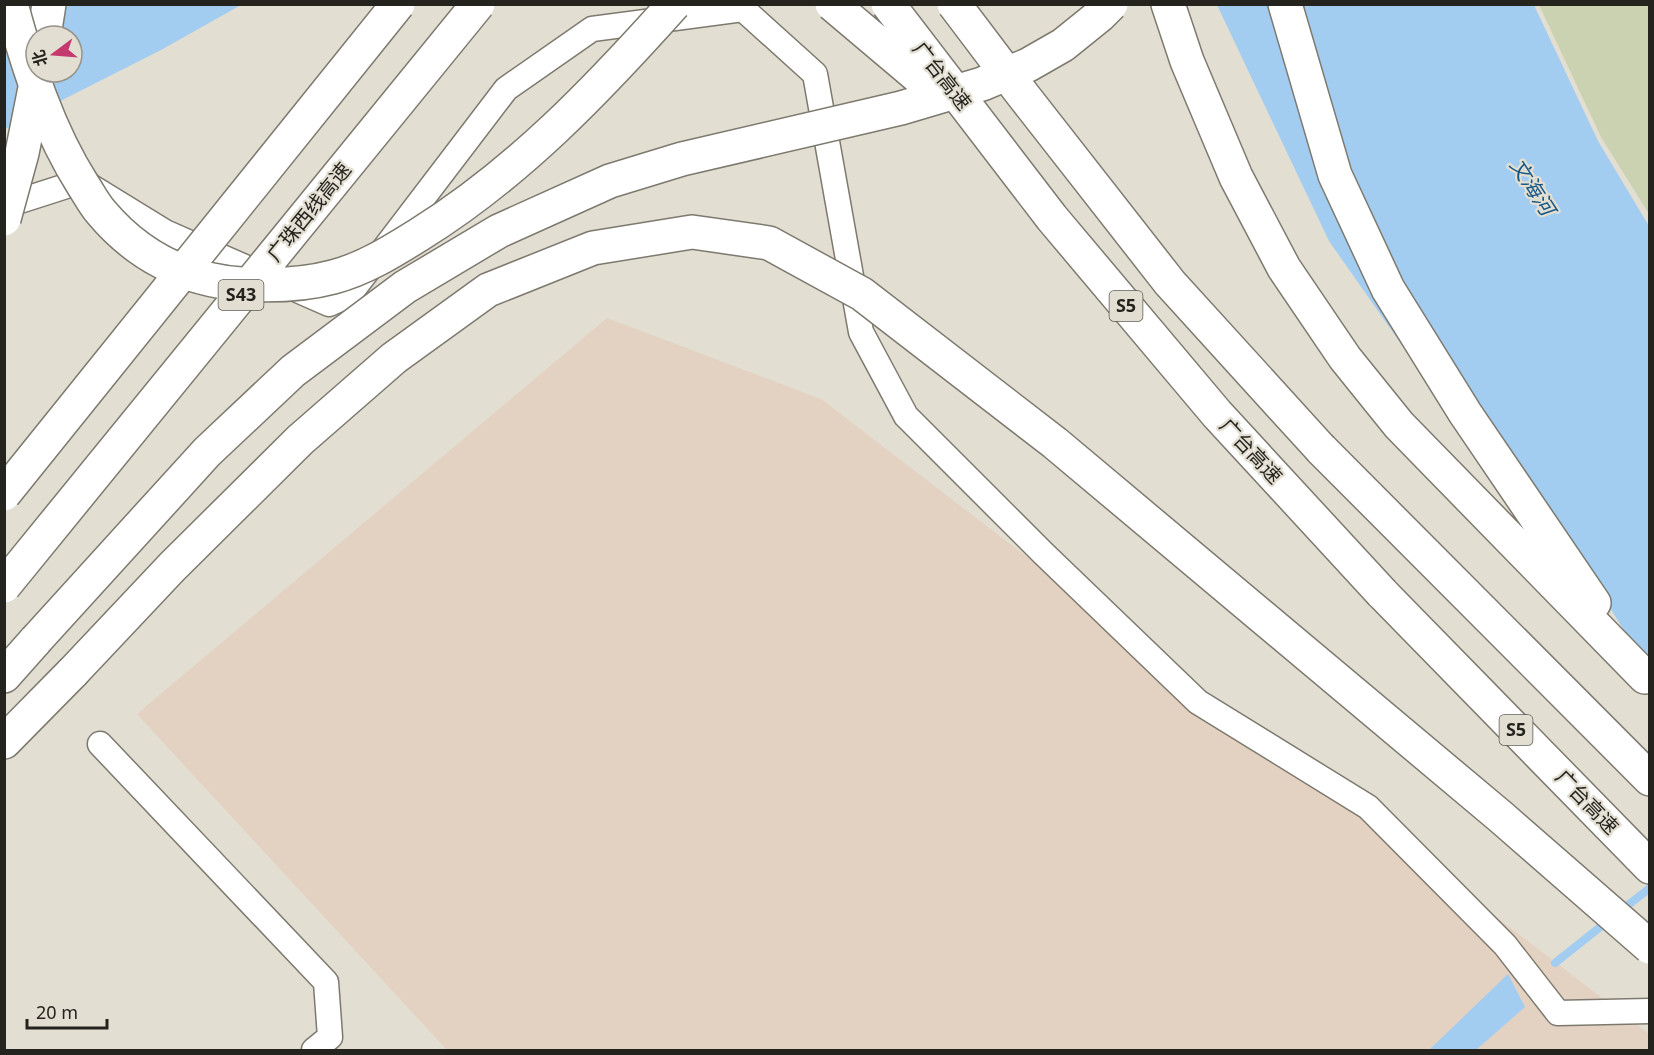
<svg xmlns="http://www.w3.org/2000/svg" width="1654" height="1055" font-family="'Noto Sans','Noto Sans SC',sans-serif">
	<style>
		.industrial { fill: #e3d1c1 }
		.green { fill: #cbd2b1 }
		.water { fill: #a2cdf1; fill-rule: evenodd }
		.lines { fill: none; stroke-linecap: round; stroke-linejoin: round }
		.stream { stroke: #a2cdf1; stroke-width: 8 }
		.minor-casing { stroke: #7d796e; stroke-width: 27 }
		.motorway-casing { stroke: #7d796e; stroke-width: 36 }
		.minor { stroke: #fff; stroke-width: 24 }
		.motorway { stroke: #fff; stroke-width: 33 }
		.motorway-bridge-casing { stroke: #7d796e; stroke-width: 36; stroke-linecap: butt }
		.motorway-bridge { stroke: #fff; stroke-width: 33 }
		.labels { text-anchor: middle; stroke-width: 4.5; stroke-linejoin: round; paint-order: stroke }
		.shield { fill: #e3ded2; stroke: #5d5b54; stroke-width: 1.5 }
		.shield-label { font-size: 18px; font-weight: bold; fill: #24231e }
		.street-label { font-size: 20px; fill: #24231e; stroke: #e3ded2 }
		.water-label { font-size: 21px; font-style: italic; fill: #165885; stroke: #e3ded2 }
	</style>
	<rect width="100%" height="100%" fill="#e3ded2"/>
	<path class="industrial" d="M607,318l214,81 828,635v16h-1202l-310,-336z"/>
	<path class="green" d="M1539,5h110v209l-48,-77z"/>
	<path class="water" d="M71,5h170l-80,45 -156,79v-98zM36,36h36v36h-36z
		M1217,5h317l64,136 51,85v444l-54,-86 -147,-173 -119,-170z
		M1508,974l17,33 -49,43h-47z"/>
	<g class="lines">
		<path class="stream" d="M1619,912l31,-24
			M1555,963l54,-43"/>
		<g class="minor-casing">
			<path id="minor" d="M4,206l78,-25 83,51 164,72 20,-9 157,-206 86,-60 151,-20 72,65 46,258 45,84 138,138 154,148 170,105 137,138 53,68 92,-2
				M100,744l226,238 4,55 -16,13"/>
		</g>
		<g class="motorway-casing">
			<path id="motorway" d="M1168,4l19,57 49,116 48,91 61,90 54,67 246,252
				M1285,4l50,171 53,114 77,124 129,190
				M44,36l5,-32
				M1321,449l329,330
				M1382,593l268,274
				M4,676l32,-36
				M4,742l69,-70"/>
		</g>
		<use href="#minor" class="minor"/>
		<use href="#motorway" class="motorway"/>
		<g class="motorway-bridge-casing">
			<path id="motorway-bridge" d="M11,4c17,63 37,126 72,181 6,9 11,19 18,27 36,43 84,68 140,72 31,2 62,1 92,-7 31,-8 60,-26 87,-43 98,-61 177,-144 254,-230
				M832,4l109,92
				M888,4l164,214 165,196 165,179
				M954,4l65,86 151,193 151,166
				M4,219l18,-66 14,-70
				M4,494l394,-490
				M4,586l474,-582
				M36,640l171,-188 86,-81 112,-84 94,-56 111,-50 72,-22 219,-51 81,-24 46,-19 35,-20 36,-29 12,-12
				M73,672l99,-105 128,-127 94,-82 94,-68 105,-42 99,-16 77,11 93,51 193,149 446,374 149,130"/>
		</g>
		<use href="#motorway-bridge" class="motorway-bridge"/>
	</g>
	<g class="labels">
		<g class="shield">
			<rect x="218.5" y="280" width="45" height="30" rx="4.5"/>
			<rect x="1109.5" y="291" width="33" height="30" rx="4.5"/>
			<rect x="1499.5" y="715" width="33" height="30" rx="4.5"/>
		</g>
		<g class="shield-label">
			<text x="241" y="301">S43</text>
			<text x="1126" y="312">S5</text>
			<text x="1516" y="736">S5</text>
		</g>
		<g class="street-label">
			<text transform="translate(942 76) rotate(52)" y="7">广台高速</text>
			<text transform="translate(309 212) rotate(-51)" y="7">广珠西线高速</text>
			<text transform="translate(1251 451) rotate(47)" y="7">广台高速</text>
			<text transform="translate(1587 802) rotate(46)" y="7">广台高速</text>
		</g>
		<g class="water-label">
			<text transform="translate(1532 187) rotate(57)" y="7">文海河</text>
		</g>
	</g>
	<rect width="1654" height="1055" fill="none" stroke="#24231e" stroke-width="12"/>
	<g transform="translate(54 54) rotate(254)"><circle r="28" fill="#e3ded2" stroke="#97938a" stroke-width="1.5"/>
	<path d="M0-4.5L10 22L0 15L-10 22Z" fill="#c5396f"/>
	<text y="-9" font-size="16" font-weight="bold" text-anchor="middle" fill="#24231e">北</text>
	</g>
	<path d="M27 1019v9h80v-9" fill="none" stroke="#24231e" stroke-width="3"/>
	<text x="36" y="1019" font-size="18" fill="#24231e" stroke="#e3ded2" stroke-width="4.5" paint-order="stroke">20 m</text>
</svg>
